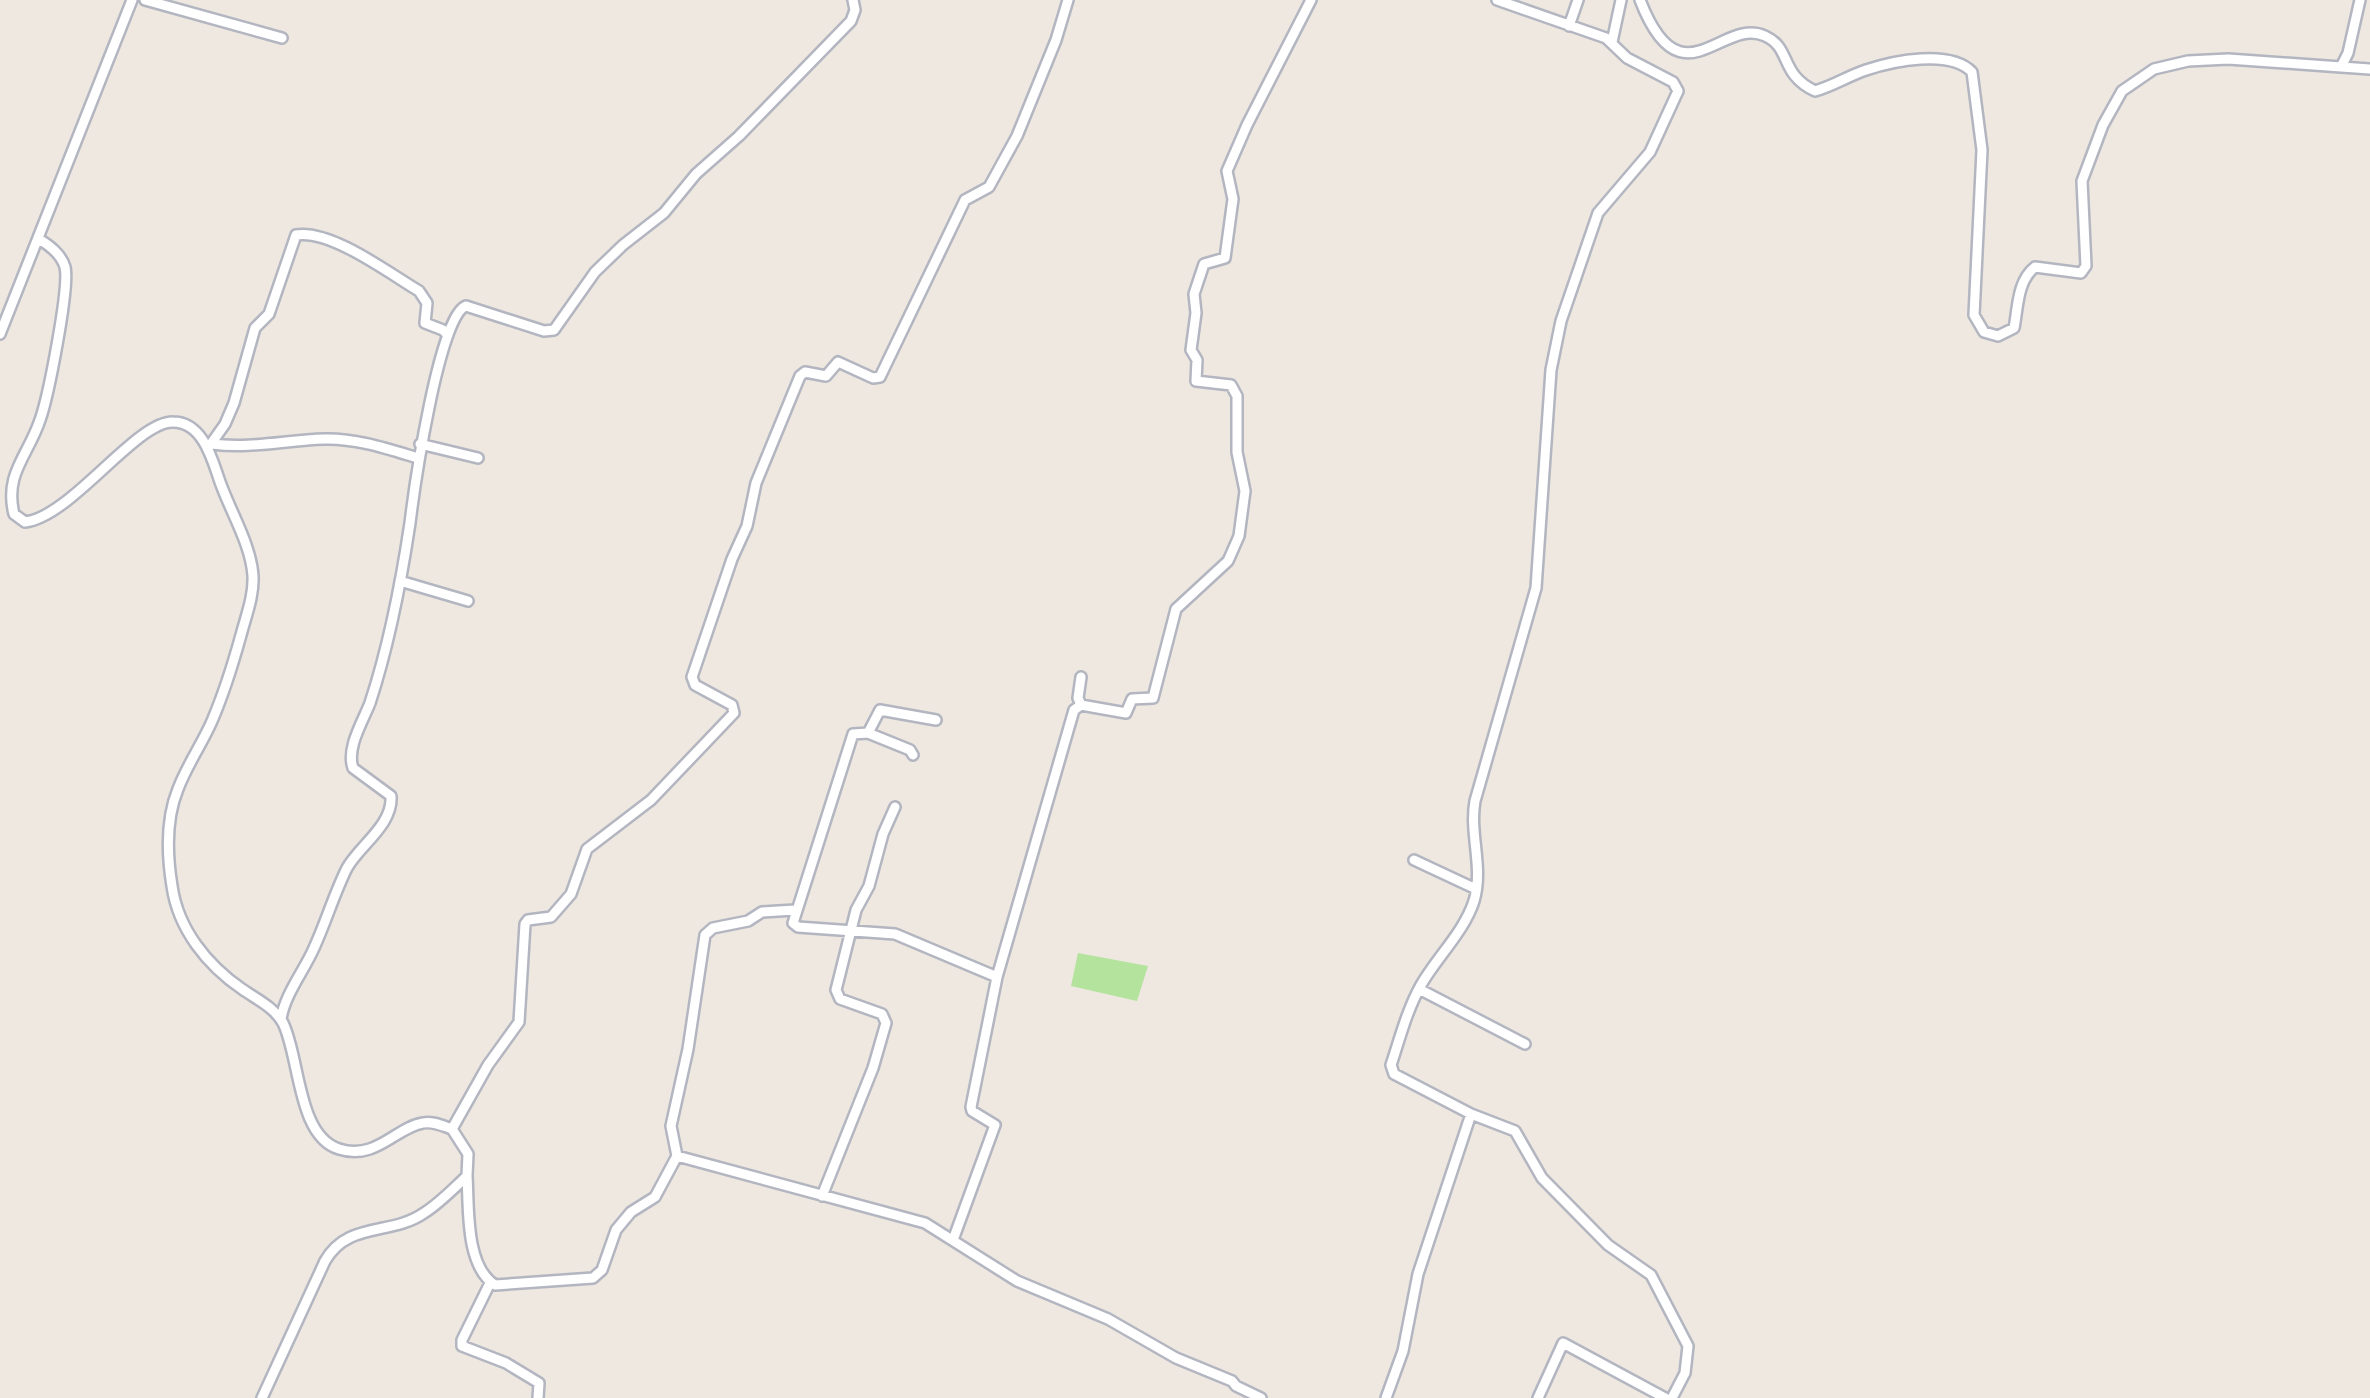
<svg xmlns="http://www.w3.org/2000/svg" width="2370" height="1398" font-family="'DM Sans',sans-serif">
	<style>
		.green { fill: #b4e39e }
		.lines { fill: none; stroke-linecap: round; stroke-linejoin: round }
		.street-casing { stroke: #b3b6c0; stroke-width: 14 }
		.street { stroke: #fff; stroke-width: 9 }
	</style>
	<rect width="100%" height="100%" fill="#eee8e0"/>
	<path class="green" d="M1078,953l70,13 -11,35 -66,-15z"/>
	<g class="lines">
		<g class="street-casing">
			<path id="street" d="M145,0l137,38
				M1640,0c41,106 82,16 125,36 27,12 14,38 50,55 18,-5 33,-15 51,-21 27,-9 84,-21 106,2l10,78 -8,165 10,17 14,4 16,-8c4,-20 3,-47 21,-61l46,6 5,-7 -4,-85 21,-56 19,-34 32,-22 34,-8 40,-2 113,8
				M2360,0l-12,53 -7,14 29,2
				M1569,26l9,-26
				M1612,42l9,-42
				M39,239c11,7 22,15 26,28 5,20 -17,131 -25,153 -12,36 -36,54 -26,94l11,8c46,-5 111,-101 148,-100 28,0 38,33 45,54 10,32 33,67 35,100 1,20 -7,40 -12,59 -8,29 -17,58 -29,86 -10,23 -25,44 -34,68 -12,29 -11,66 -6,97 6,43 35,79 70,103 14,10 32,18 41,34 17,34 14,113 56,126 37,12 57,-22 84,-26 10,-2 20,3 29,6l16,25 -1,22c-13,12 -27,27 -43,37 -33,23 -76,8 -99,48l-63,137
				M0,334l132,-334
				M212,444c38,5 75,-4 112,-5 32,-1 64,10 94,19
				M420,444l58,14
				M208,448l17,-24 9,-21 21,-75 14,-14 27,-79c35,-6 94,39 123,56l8,12 -2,20 18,7 5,5
				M400,581l68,20
				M1081,677l-3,21 3,7
				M936,720l-56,-10 -12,23 -15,1 -60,189 5,4 97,7 102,43
				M868,733l42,17 3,5
				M1414,860l62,29
				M1419,989l106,55
				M281,1019c4,-25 23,-48 33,-71 12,-26 20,-54 33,-80 13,-23 46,-43 44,-72l-38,-28c-7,-20 10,-47 17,-65 19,-58 31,-120 40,-180 4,-33 29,-208 56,-217l78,25 10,-1 41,-58 28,-27 41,-32 32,-39 43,-38 112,-115 4,-11 -2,-10
				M1471,1114l44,17 27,47 66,67 43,30 37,71 -3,27 -13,25
				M452,1129l36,-64 31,-43 6,-98 3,-4 23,-3 20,-23 16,-45 64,-49 83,-87 -2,-8 -37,-20 -3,-8 40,-118 15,-33 9,-43 44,-107 5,-4 21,4 12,-14 35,16 7,-1 85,-177 24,-13 28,-51 39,-96 12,-40
				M677,1156l-6,-30 17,-77 17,-114 8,-7 35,-7 14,-9 33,-2
				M467,1176c2,31 -2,90 28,109l98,-7 9,-8 14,-40 15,-18 24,-15 22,-41 248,67 92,58 91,38 68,39 56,23 4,5 25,12
				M822,1196l51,-128 13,-45 -4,-9 -42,-15 -4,-9 20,-80 13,-24 14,-52 12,-27
				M953,1240l42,-115 -23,-14 -1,-4 26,-130 77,-267 7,-5 45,8 6,-14 21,-1 23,-89 52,-48 11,-25 6,-45 -8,-39v-56l-6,-11 -35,-4 1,-21 -6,-10 5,-37 -2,-19 10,-30 21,-6 8,-59 -6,-28 20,-46 64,-125
				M490,1283l-28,57v6l44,17 33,20 -1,15
				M1386,1398l17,-47 15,-77 53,-160 -77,-40 -3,-9c9,-27 16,-55 30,-80 16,-28 43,-53 53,-84 10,-34 -5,-67 1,-100l61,-213 15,-218 10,-49 37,-108 52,-61 28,-61 -5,-9 -46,-24 -21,-20 -109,-38
				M1538,1398l25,-55 102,55"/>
		</g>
		<use href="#street" class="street"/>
	</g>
</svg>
